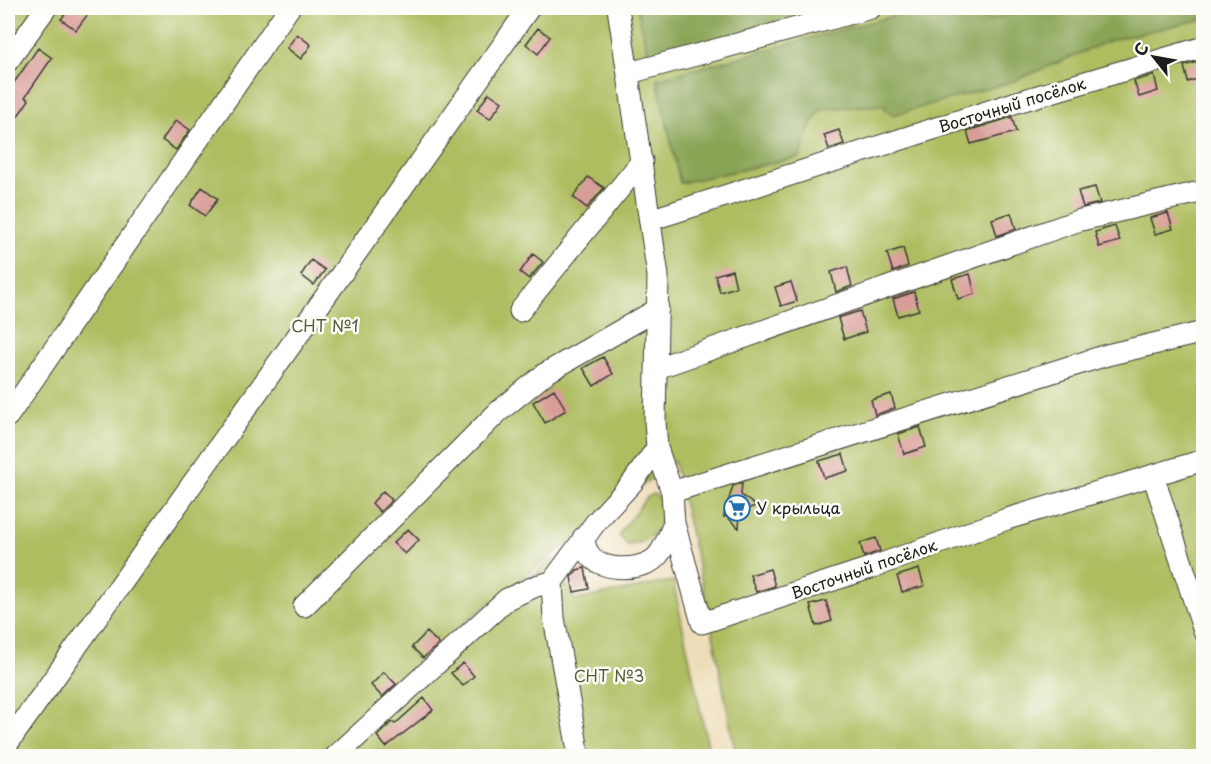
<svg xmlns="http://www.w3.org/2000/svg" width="1211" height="764" font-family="'Playpen Sans',sans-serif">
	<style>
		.green { fill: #aebd60; stroke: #656c3e; stroke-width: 1.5 }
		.forest { fill: #8aa456; stroke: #536039; stroke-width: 1.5 }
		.building { fill: #d99d98 }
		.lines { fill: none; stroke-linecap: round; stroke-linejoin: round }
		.street-casing { stroke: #3b3934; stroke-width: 23 }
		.street { stroke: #fff; stroke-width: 21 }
		.labels { text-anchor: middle; stroke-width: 5; stroke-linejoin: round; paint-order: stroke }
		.street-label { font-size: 16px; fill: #1c1c1c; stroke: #fdfcf7 }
		.park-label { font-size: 16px; fill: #565c37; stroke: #fdfcf7 }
		.poi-label { font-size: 16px; fill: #1c1c1c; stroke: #fdfcf7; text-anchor: start }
	</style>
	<rect width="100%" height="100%" fill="#fdfcf7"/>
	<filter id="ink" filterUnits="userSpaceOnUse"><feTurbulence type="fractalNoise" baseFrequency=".0167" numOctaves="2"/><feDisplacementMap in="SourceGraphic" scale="12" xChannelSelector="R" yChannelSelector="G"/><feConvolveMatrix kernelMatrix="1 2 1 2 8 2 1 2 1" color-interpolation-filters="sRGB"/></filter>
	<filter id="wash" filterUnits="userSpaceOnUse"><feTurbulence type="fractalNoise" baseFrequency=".008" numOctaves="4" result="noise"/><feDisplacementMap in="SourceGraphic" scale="24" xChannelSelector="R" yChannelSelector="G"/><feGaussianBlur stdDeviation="1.35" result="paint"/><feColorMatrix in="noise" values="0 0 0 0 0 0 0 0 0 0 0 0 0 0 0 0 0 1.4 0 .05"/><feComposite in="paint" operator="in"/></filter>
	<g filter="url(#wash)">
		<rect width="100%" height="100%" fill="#edddb9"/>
		<path class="green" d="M8,8h1195v748h-467l-27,-143 -35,-152 -209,161 -148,134h-309z
			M653,494l7,4c1,6 4,13 3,19 -3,16 -20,27 -35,28l-9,-9 2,-5 25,-33z
			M552,559l23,41 98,-19 37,175h-372z"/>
		<path class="forest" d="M637,8h159l3,11 -150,38z
			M923,8h61l5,12 42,-12h172l1,11 -93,21 -97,41 -121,34 -11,-10 -61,4 -11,19 -10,29 -120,26 -23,-104z"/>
		<g id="blocks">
			<path class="building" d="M70,8h9l9,6 -12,16 -15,-11z
				M538,28l12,9 -12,17 -12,-10z
				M297,34l14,11 -10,14 -14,-11z
				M38,48l14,10 -27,39 4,3 -21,30v-46l3,3z
				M1203,60v17l-15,5 -4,-16z
				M1154,75l4,16 -19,6 -5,-16z
				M489,93l13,9 -12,17 -13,-9z
				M1012,117l4,15 -45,12 -4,-13z
				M176,120l14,10 -14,20 -14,-10z
				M839,130l5,14 -15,5 -5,-14z
				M588,177l16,11 -17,20 -14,-11z
				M202,187l16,12 -13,17 -15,-11z
				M1095,187l5,16 -17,4 -5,-16z
				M1011,213l5,16 -19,7 -5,-17z
				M1168,213l5,16 -18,5 -5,-16z
				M1115,226l5,15 -21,6 -4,-15z
				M903,248l5,18 -15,6 -6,-19z
				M533,254l10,8 -14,17 -9,-7z
				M311,260l14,10 -11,15 -13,-10z
				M847,267l5,19 -16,6 -5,-20z
				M732,270l4,17 -16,5 -5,-17z
				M970,274l5,20 -17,5 -6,-20z
				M791,282l6,19 -16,5 -6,-19z
				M914,292l5,18 -21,6 -5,-17z
				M860,311l6,21 -22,7 -6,-21z
				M603,357l10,17 -19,12 -11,-18z
				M554,389l12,21 -21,13 -12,-21z
				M891,394l4,14 -20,7 -4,-15z
				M920,427l6,20 -22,7 -6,-20z
				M843,454l5,17 -24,7 -5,-17z
				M742,483l-1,12 15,11 -16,5 -1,17 -13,-12 -2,1v-2l9,-29z
				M383,491l9,9 -12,12 -8,-9z
				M408,529l11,11 -14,14 -12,-11z
				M876,538l4,13 -16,6 -4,-14z
				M585,568l4,21 -15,3 -3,-15 6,-7z
				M770,569l5,17 -19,6 -6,-17z
				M919,569l5,17 -22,6 -5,-16z
				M826,601l6,20 -16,5 -6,-21z
				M427,632l12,12 -16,14 -11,-11z
				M463,663l11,13 -11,10 -12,-13z
				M384,672l12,12 -14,13 -11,-12z
				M424,698l9,12 -47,37 -9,-11 15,-14 3,2z"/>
		</g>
	</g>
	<g filter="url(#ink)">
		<use href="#blocks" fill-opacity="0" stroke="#3b3934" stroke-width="1.5"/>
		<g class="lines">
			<g class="street-casing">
				<path id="street" d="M8,61l38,-53
					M629,73l242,-65
					M650,220l364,-117 190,-56
					M520,311l122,-150
					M657,368l420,-147 127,-30
					M8,416l281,-408
					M657,448l15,44 435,-137 97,-23
					M1153,475l51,156
					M672,492l2,31 28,100 168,-55 137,-49 197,-59
					M583,538c2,4 2,10 5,14 10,20 49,19 65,8 11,-8 16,-26 21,-37
					M304,606l194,-194 48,-39 112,-64
					M8,743l320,-450 201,-285
					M336,756l171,-157 29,-13 16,-4
					M579,756l-25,-138 -2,-36 44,-60 36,-39 25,-35 -2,-27 3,-145 -40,-268"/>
			</g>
			<use href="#street" class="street"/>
		</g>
	</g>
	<defs>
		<g id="supermarket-ring" transform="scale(1.35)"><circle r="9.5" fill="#fdfcf7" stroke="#1f6fb2" stroke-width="1.5"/><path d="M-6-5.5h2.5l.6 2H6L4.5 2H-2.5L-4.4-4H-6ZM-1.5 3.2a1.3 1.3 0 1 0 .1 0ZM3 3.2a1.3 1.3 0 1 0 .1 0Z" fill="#1f6fb2"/></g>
	</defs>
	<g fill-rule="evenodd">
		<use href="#supermarket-ring" x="737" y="508"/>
	</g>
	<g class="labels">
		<g class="street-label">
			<text transform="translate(1012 105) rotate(-17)" y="6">Восточный посёлок</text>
			<text transform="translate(864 569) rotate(-19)" y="6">Восточный посёлок</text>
		</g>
		<g class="park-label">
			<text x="325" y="332">СНТ №1</text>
			<text x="609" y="682">СНТ №3</text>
		</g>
		<g class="poi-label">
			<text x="756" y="514">У крыльца</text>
		</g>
	</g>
	<rect width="1211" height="764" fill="none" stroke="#fdfcf7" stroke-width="30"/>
	<g transform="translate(1154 57) rotate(301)" stroke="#fdfcf7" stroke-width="4.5" paint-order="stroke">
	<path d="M0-4.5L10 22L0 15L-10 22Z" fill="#1c1c1c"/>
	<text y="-9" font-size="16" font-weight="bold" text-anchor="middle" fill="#1c1c1c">С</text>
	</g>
</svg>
